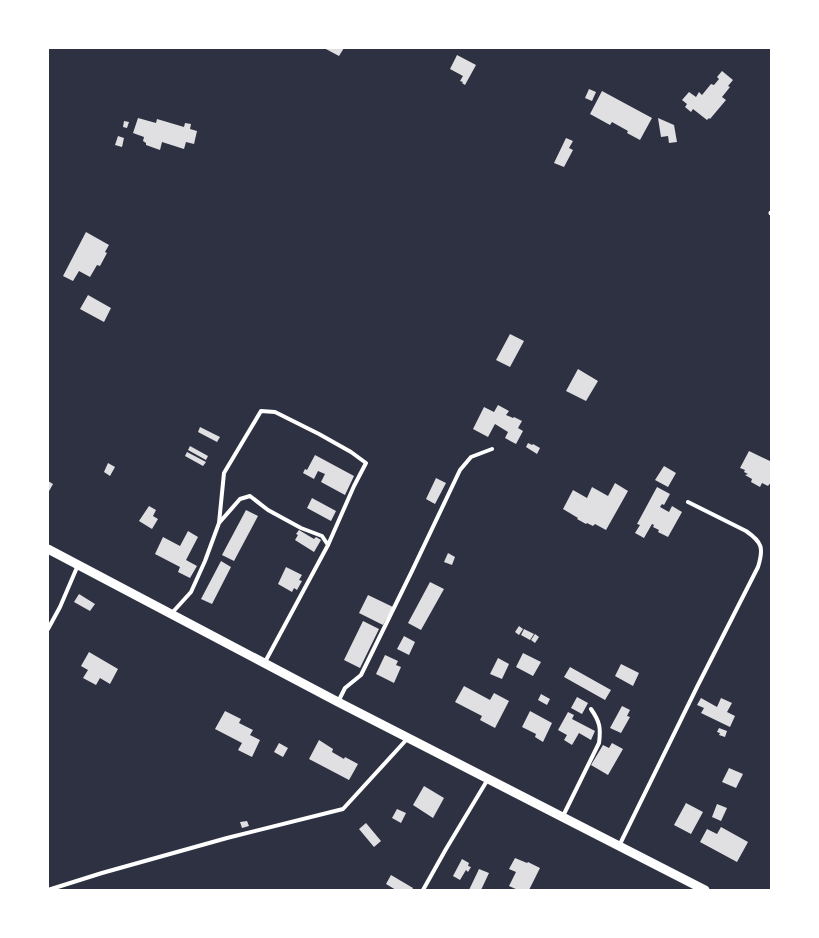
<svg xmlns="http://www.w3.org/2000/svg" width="819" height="938" font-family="Overpass,sans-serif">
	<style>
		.building { fill: #e0e0e3 }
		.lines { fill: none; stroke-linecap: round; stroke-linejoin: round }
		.service { stroke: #fff; stroke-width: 4 }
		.minor { stroke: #fff; stroke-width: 5 }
		.tertiary { stroke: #fff; stroke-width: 9 }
	</style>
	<rect width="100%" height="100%" fill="#2d3142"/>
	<path class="building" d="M324,48h20l-5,8z
		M457,55l19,10 -11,20 -3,-2 1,-1 -3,-1 3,-5 -13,-7z
		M722,71l11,9 -5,6 2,1 -8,10 4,3 -16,19 -1,-1 -2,2 -14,-11 -2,3 -6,-5 2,-3 -5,-4 7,-8 7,5 3,-5 3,3 9,-11 3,1 5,-6 -2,-2z
		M589,89l7,3 -4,9 -7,-3z
		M602,91l50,27 -12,22 -13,-7 1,-2 -16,-9 -2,3 -20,-11z
		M138,118l18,5 1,-4 27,8 1,-4 6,1 -1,5 7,2 -3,13 -8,-2 -2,7 -22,-7 -2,8 -14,-5v-2l-3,-2 1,-4 -11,-4z
		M658,118l16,7 3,17 -8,1 -1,-7 -7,1z
		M124,121l5,1 -2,6 -4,-1z
		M118,136l6,2 -2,9 -7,-2z
		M566,138l7,3 -4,7 4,2 -9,17 -10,-4z
		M86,232l23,13 -4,7 2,1 -7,13 -3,-1 -7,12 -11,-6 -6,10 -10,-5z
		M88,295l23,13 -7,14 -24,-13z
		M510,334l14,7 -14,26 -14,-7z
		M578,369l20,12 -12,20 -20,-10z
		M498,405l11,6 -3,4 7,3 1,-1 8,4 -4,7 5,3 -7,13 -11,-6 3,-6 -13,-8 -7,13 -15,-8 11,-22 10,5z
		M200,427l20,10 -3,5 -19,-10z
		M528,443l4,2 1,-1 7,4 -3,6 -11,-7z
		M190,446l18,10 -2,4 -18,-10z
		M749,451l23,11v19l-4,5 -6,-3 -2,4 -9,-5 1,-3 -7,-4 3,-1 -4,-2 1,-2 -5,-2z
		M187,452l19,10 -3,4 -18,-10z
		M315,455l39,21 -9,19 -24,-13 4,-8 -7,-3 -4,8 -11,-6 2,-4 2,1z
		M108,463l7,4 -5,9 -6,-4z
		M664,466l12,7 -8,14 -13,-7z
		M436,478l10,5 -11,21 -9,-5z
		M48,481l5,3 -5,9z
		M615,483l13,8 -22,39 -11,-6 -2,2 -6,-3 -1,1 -9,-5 1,-1 -15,-9 10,-19 14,8 5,-11 16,9z
		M657,487l13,7 -6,11 -2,-1 -2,3 9,5 3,-6 10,6 -14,25 -10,-5 1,-2 -6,-3 1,-2 -2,-1 -8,14 -9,-5 5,-8 -3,-1z
		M312,498l24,13 -5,10 -24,-13z
		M149,506l7,4 -3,6 5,3 -6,10 -13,-8z
		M246,510l12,6 -24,45 -12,-6z
		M299,530l15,9 2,-2 5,3 -7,12 -19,-12 3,-5 -2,-1z
		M188,531l10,6 -12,23 11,6 -7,12 -12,-6 2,-5 -25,-13 8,-17 17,9z
		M448,553l7,4 -3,8 -8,-3z
		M221,561l10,6 -19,37 -11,-5z
		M286,567l16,8 -3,5 3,1 -5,9 -3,-2 -2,4 -14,-8z
		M430,582l14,7 -23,41 -13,-7z
		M79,594l16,10 -5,7 -16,-9z
		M368,595l25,12 -10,18 -24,-12z
		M363,621l16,8 -19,39 -16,-8z
		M519,626l4,3 -4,6 -4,-3z
		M524,629l10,5 -4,6 -9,-5z
		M535,634l4,3 -4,6 -4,-3z
		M404,636l11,6 -6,13 -12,-6z
		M89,652l29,17 -8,15 -10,-6 -4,7 -13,-7 5,-8 -7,-4z
		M523,653l18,9 -8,14 -17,-9z
		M385,655l13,6 -2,4 5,2 -7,16 -18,-9z
		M498,658l11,6 -7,15 -12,-5z
		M621,664l18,9 -6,13 -18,-10z
		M570,667l41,23 -6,10 -41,-23z
		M464,686l26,14 4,-7 15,8 -14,27 -15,-8 2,-4 -27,-14z
		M541,694l9,5 -3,6 -9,-5z
		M577,697l11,6 -6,11 -11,-6z
		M701,698l16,9 4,-9 11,5 -5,9 8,4 -5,11 -29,-14 3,-5 -7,-3z
		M622,706l8,4 -3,6 3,1 -9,16 -11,-5z
		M225,711l16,8 -2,4 14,7 -3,5 10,5 -8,17 -14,-7 4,-7 -27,-14z
		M530,711l22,12 -9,19 -8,-5 1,-3 -14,-7z
		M568,712l6,3 -2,4 23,12 -4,9 -12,-7 -7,12 -8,-5 3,-5 -9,-5z
		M719,728l8,3 -2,6 -6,-2 1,-2 -3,-1z
		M319,740l14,9 -1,3 12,7 1,-2 13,7 -9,16 -40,-21z
		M279,743l9,5 -5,9 -9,-5z
		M612,743l11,6 -15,26 -17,-10 12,-20 6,3z
		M729,768l14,6 -7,14 -14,-6z
		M424,786l20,12 -11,20 -20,-13z
		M686,803l17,9 -12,22 -17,-9z
		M717,804l10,4 -6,13 -9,-4z
		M397,809l9,4 -5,10 -9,-5z
		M247,821l2,5 -7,2 -2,-6z
		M366,823l15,18 -7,6 -15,-18z
		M721,827l27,15 -11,20 -37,-20 7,-13 10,5z
		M515,858l12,5 1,-1 12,6 -11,22h-11l-9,-4 7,-14 -7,-3z
		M462,859l7,4 -1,3 3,1 -3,5 -2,-2 -6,10 -7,-4z
		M479,869l10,4 -8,17h-12z
		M391,875l22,13 -1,2h-16l-10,-6z"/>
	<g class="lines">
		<path class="service" d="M219,523l21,-24 10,-3 18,14 33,18 21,8 6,9
			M171,614l20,-22 14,-31 14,-38 5,-50 37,-62 14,1 44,22 32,18 15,11 -12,23 -26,59 -63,117
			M48,629l12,-22 18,-42
			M338,702l7,-14 16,-13 51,-104 48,-101 11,-13 21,-8
			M562,818l37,-75c2,-15 1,-21 -8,-34
			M619,846l78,-159 61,-120c6,-19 4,-25 -12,-36l-58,-29
			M48,890l54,-17 125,-35 116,-29 65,-71
			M423,890l23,-41 42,-70"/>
		<path class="minor" d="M771,213h1"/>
		<path class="tertiary" d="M48,549l290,153 367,188"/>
	</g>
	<rect width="819" height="938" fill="none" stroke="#ffffff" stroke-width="98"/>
</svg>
